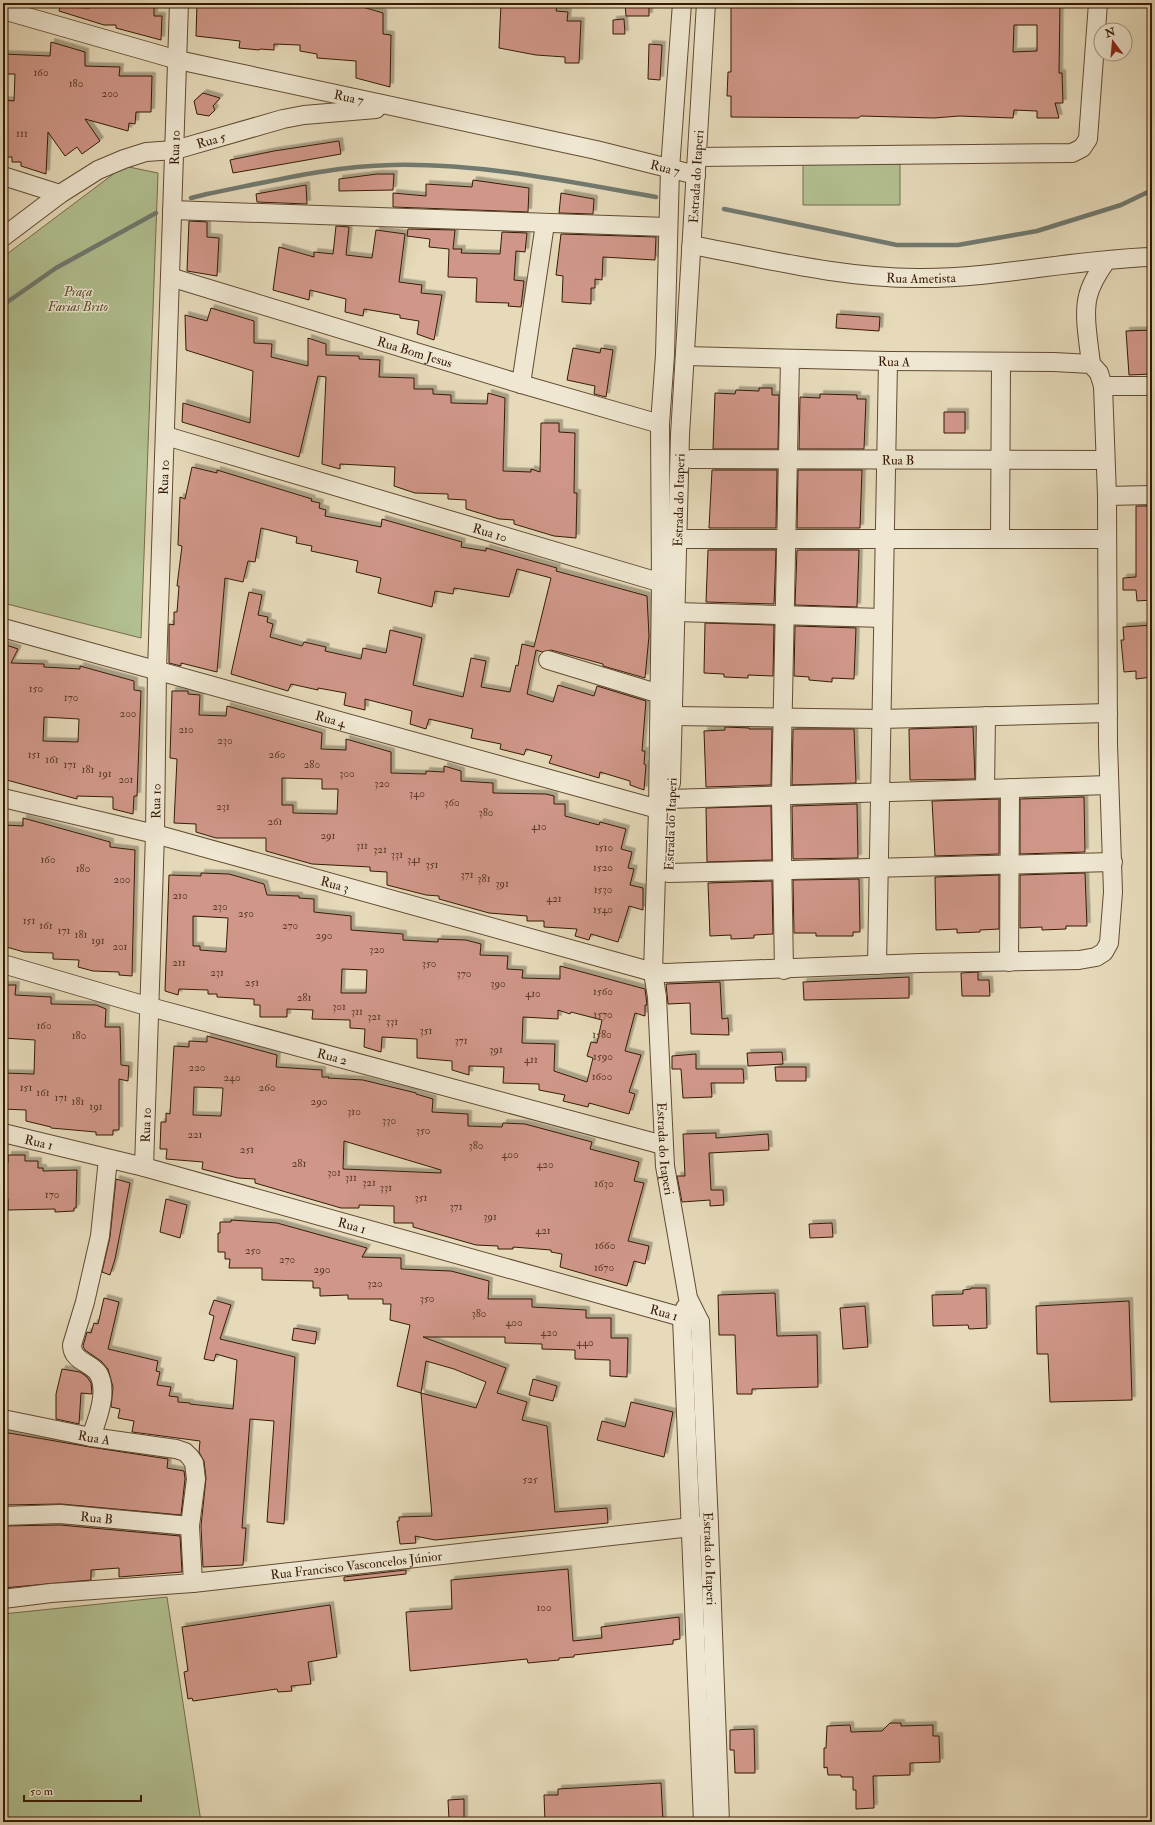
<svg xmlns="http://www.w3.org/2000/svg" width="1155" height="1825" font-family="'IM FELL Double Pica',serif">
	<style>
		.green { fill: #b2c091; stroke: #746e4a }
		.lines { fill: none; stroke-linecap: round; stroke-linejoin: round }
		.stream { stroke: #717a70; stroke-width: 4.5 }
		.building { fill: #d09789; stroke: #361b04; fill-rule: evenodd; filter: url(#shadow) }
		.minor-casing { stroke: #624b32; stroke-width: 20 }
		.minor { stroke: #efe7d2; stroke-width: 18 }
		.labels { text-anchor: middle; stroke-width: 3; stroke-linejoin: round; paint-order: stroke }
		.number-label { font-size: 11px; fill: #5c3a25 }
		.street-label { font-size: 13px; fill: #361b04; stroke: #efe7d2 }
		.park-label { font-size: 13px; font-style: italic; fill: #5b4d2e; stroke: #efe7d2 }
	</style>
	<defs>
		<filter id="shadow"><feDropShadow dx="3.5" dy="-3.5" stdDeviation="0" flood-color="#0004"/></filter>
	</defs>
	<rect width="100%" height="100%" fill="#e6daba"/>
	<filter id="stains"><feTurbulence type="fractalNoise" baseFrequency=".005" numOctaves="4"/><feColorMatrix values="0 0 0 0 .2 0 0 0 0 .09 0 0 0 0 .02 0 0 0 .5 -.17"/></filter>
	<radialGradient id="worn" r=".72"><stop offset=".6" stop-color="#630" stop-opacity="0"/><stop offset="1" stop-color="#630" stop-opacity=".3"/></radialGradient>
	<path class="green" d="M803,164h97v41h-97z
		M124,166l34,7 -17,465 -138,-35v-346z
		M167,1597l34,225h-198v-208z"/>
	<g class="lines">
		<path class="stream" d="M191,198l16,-4c61,-12 123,-28 185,-29 89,-2 178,17 264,32
			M724,209l173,36h61l79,-14 84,-26 31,-15
			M3,305l53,-37 100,-55"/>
	</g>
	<path class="building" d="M90,3h64v13h8l-1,24 -45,-12v-3h-12l-45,-14 1,-4 30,1z
		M197,3h120l39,4v-2l27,8v21l8,1 -1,52 -34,-9v-17l-39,-3v-4l-17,-3v-6l-26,-1v6l-14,-1 -1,1 -20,-2 1,-7 -44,-5z
		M501,3h45v3l11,1 -1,4 12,1 -1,9h14l-2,42h-14v-6l-29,-2 -37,-7z
		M625,3h24v13h-23z
		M731,3h329l-1,70h3l1,30h-8l4,15h-22v-7l-23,-1 -1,8 -54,-2 -25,2 -73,-2 -3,2 -127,-1v-21h-4l1,-24h3zM1014,25h23v26l-24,1z
		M624,19l1,15h-12v-14z
		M51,42l34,10v14l35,1 -1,9h33l-1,36h-15l-1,12 -6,-1 -1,8 -43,-12 15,22 -18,13 -5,-7 -12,9 -17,-24 -2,42 -25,-8v-4h-9v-5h-9v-57l11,1 1,-27h-12v-20l47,2z
		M649,44l13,1 -2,35 -12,-1z
		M203,93l17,5 -7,8 2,4 -6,6 -12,-2 -3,-13z
		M339,141l2,13 -108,19 -3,-13 44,-9z
		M377,174h17l-1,16 -54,1v-12z
		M473,180l56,8 -1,24 -135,-5v-14l33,3v-12l46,3z
		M306,185l1,19 -50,-2 -1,-8z
		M561,193l33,6 -1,15 -34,-1z
		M189,221l18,1v15l12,1 -2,38 -30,-5z
		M336,226l13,1 -3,28 26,3 4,-28 29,4 -6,48 23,3 -1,8 21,2 -8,45 -17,-6 2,-13 -19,-3v-3l-36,-6 -1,7 -18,-4 1,-13 -36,-9 -1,10 -36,-10 6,-43 35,10v-5l19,2z
		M408,229l47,1 -2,19h9l-1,4 39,1 2,-22 25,1 -2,19 -9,-1 -2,29 10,1 -3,26 -13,-1 1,-3 -33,-1 1,-24 -29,-1 1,-28 -20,-2 1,-8 -23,-3z
		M561,234l95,3 -1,23 -52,-3 -1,23 -7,-1v9h-4v16l-29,-2 1,-26 -7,-1z
		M211,308l43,13v22l18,1 -1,13 37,9v-28l18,6v11l33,1v3l21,1 -1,17 35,1v11h19v5l18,1v8l36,1 1,-11 17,5 -2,73 28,1v-3l9,3 1,-49h18v9l16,1 -1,60h3l-1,45 -22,-2 -40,-12v-4l-15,-1 -33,-10v-9l-18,-1v-5l-33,-1 -21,-7 1,-19 -55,-3v5l-18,-5 4,-87 -8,-1 -19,81 -117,-35 1,-19 67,20 3,-52 -67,-21 -1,-35 22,6z
		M837,314l43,3 -1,14 -43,-3z
		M1152,330v44l-23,1 -3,-44z
		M573,348l27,5 1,-5 12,2 -7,47 -12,-3 1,-8 -28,-6z
		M759,388h13v7h7l-1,54h-65l2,-56 20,1 1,-4 23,1z
		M820,394l37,1v4h9l-2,50h-65l1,-52 20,1z
		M944,412h21v21h-21z
		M192,467l25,6v-3l95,29 -1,2 9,2 -1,5 7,2 -1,6 56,11 1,-8 80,23 -1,5 25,4v-3l71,20 -1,3 91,25 2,40 -4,42 -42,-12v-2l-52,-14 -9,2 -6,-2 -9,44 26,8 5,-17 36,11 3,-10 49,15 -4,50h3l-1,13 2,1 -2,25 -14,-5v-4l-30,-9 -1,6 -50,-15 3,-7 -26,-7 -2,6 -24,-6 1,-5 -30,-6 2,-9 -44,-10 -3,10 -16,-5 2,-13 -47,-12v11l-21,-5 2,-12 -28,-5v2l-27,-6 -3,7 -57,-17 18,-82 13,3 -4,20 10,2 -1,5 6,2 -3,13 32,9 2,-4 22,5 -1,4 36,8 2,-11 23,5 4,-23 32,8 -9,47 50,12 8,-39 15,3 -5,26 29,5 6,-27 2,1 4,-22 12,3 17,-69 -34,-9 -8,28 -55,-9 -1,6 -18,-3 -3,16 -54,-14 3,-15 -25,-6 2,-11 -47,-10 1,-5 -16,-3 1,-6 -36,-9 -6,34 -7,-1 -5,21 -18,-4 -8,94 -36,-9v3l-12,-3v-39l5,1v-13h3l2,-26h-2l5,-40 -4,-1 2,-48 5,2z
		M712,470h65l-1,58h-67z
		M798,470h64l-2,58h-63z
		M1136,506h16v94l-15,1 -1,-11h-13v-12l13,-1z
		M708,550h68l-2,54 -68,-2z
		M797,550h62l-2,57 -62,-2z
		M705,623l69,2 -1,51 -25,-1v3l-24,-1v-3l-20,-1z
		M1152,625v52l-16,2v-8l-12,1 -3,-32h3l-1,-13z
		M795,626l61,2 -2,51 -22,-1v4l-23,-2v-3l-15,-1z
		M3,644l15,5 -7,14 33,1v3l36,2v-3l54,15v9l7,1 -4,105h-3l-1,18 -20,-5v-12l-36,-1v3l-74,-20zM44,717l35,2 -1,23 -35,-1z
		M172,691h16v3l12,1 -1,20 27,1 1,-10 95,27 -1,16 25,1v-11l45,13v21l35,1v-3l18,1v-6l17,5v10l32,2v10l53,1 8,2v8h11v12l34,9 1,-3 26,7 -5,20 11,3 -4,16 6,1 -4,16 13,3v22l-14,-4 -11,36 -27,-8 -2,6 -14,-4 2,-7 -33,-2v-6h-17v-5l-38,-3 -50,-14v-3l-13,-1 -39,-10v-13l-17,-1v-4l-58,-3 -46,-13v-13h-50l-20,-6v-8l-22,-1 3,-64 -7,-1zM282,778l40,1v10h16l-1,25 -44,-1v-8h-11z
		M725,727l24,1v1h23l-1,56 -65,2 -2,-56 21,-1z
		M973,727l2,52 -65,1 -1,-51z
		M793,729h61l2,54 -64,2z
		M1084,797l1,55 -65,2v-55z
		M999,799v55l-64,2 -3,-55z
		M857,804l1,54 -65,1 -1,-53z
		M771,806l1,54 -65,2 -1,-54z
		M23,818l87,24v5l25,3 -3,126 -13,-1v-3l-26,-1 -15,-4 1,-7 -26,-1v-6l-29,-1 -21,-6v-117h2v-4l18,1z
		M201,873l28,1 35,10 3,11 32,1v2l15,1v13l37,4v14l52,4v6l35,2v-3l28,1 15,4 -1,11 28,1 -1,13 16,1 -1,8 38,1v-13l85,23 2,16h-2v11l-10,-3 -10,38 16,4 -12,37 6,2 -6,20 -40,-11 -1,4 -25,-6 2,-6 -26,-5v-6l-36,-1 1,-16 -35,-1v9l-17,-5v-9l-35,-3v-19l-35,-2 -1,15 -17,-5 1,-18 -15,-1v-8l-38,-1 1,-9 -26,-1v8h-27v-12h-6v-6l-37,-2v-3h-9v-4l-29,-1 -1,6 -13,-4 4,-116 32,1zM193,916l35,2 -2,34 -26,-2v-4h-7zM342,969l25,1 -1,23h-25zM558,1010l12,4 1,-2 31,8 -5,23 -6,-1 -4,14 6,2 -6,24 -33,-11 1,-27 -33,-1 1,-26 35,2z
		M1085,873l2,53h-21v3l-24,1v-3l-22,1v-53z
		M999,875v54l-19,1v2l-23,1v-4l-21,1 -1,-53z
		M859,879l1,53h-7v4h-37v-3h-22l-1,-53z
		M772,881l1,53 -19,1v3l-23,1v-4l-21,1 -2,-53z
		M978,972v8h11l1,16h-28l-1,-23z
		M909,977v21l-105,2 -1,-18z
		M720,982l2,37 6,-1 1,17 -38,-1 -1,-31 -22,1 -2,-20z
		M3,985h13l-1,10 36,2v7l45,1 10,4 -1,18h15l1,38 8,1 -1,15 -9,-2v51h-6v5h-17v-3l-45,-4v-1l-25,-6v-11l-23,-1v-36l31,1 1,-34 -32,-2z
		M207,1036l70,19 -1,12 46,3v7h7l-1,1 35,2 53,13v1l17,5 -1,13 36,2v12l34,1 1,-4 22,1 67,18 -2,7 49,13 -5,19 10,2 -16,58 21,5 -4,18 -11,-3 -7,25 -67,-19 2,-13 -11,-2v-2l-38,-3v2h-15v-3l-22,-1 -63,-18v-4h-19v-17l-35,-1v3h-18l-86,-25v-4l-17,-1 -36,-9 1,-7 -37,-3 1,-10h-7l1,-27h5v-9l4,1 4,-68 15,1v-6l18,1zM194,1087l29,1 -2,28 -28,-1zM344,1141l97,29v3l-98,-4z
		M782,1052l1,12 -35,2 -1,-13z
		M696,1054v15h47l1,14h-33l1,14 -29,1 -2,-29h-9v-13z
		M775,1067h31v14h-30z
		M716,1133v5l52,-4 1,16 -60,3 2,37h12l1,15 -14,1v-6l-28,2 -5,-26h8l-2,-42z
		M8,1155h17v6h13v7h5v3l34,-1 -1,38h-2v3l-19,1v-3l-47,1v-11h-5v-36h5z
		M116,1179l14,4 -15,76 -5,16 -8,-3 8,-35z
		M166,1199l21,6 -7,33 -20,-6z
		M231,1220l46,3 90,25 -5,9 39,1v11l50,2 38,10 -1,18h44v8l54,3v8h25v20h17l-1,39 -17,-1v-16l-35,-1v-9l-33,-1v-5l-37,-1v-6h-82l83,31 -9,25 30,9 -5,18 25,6 8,86 52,-4 1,15 -173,17 -20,-4 1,7 -16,1 -3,-23h2v-4l33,-1 -11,-123 55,15 10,-26 -32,-13 -28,-8 -5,32 -24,-7 13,-61 -20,-5 1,-16h-8v-5h-35v-4l-28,1v-8h-7v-7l-51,-1v-12h-33l1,-9h-5v-7h-7v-19h2v-11h11z
		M832,1223l1,14 -23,1 -1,-14z
		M971,1288h15l1,40 -18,1 -1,-4 -35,1 -1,-31 31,-1v-4l8,-1z
		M775,1293l2,43 40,-1 1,52 -66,2v5h-15l-2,-59h-16l-1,-40z
		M104,1298l15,4 -11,47 50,12 -2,10 4,1 -3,13 14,2 -2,9 9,1v5l12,1v1l43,5 4,-49 -21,-6 -2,7 -10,-2 10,-43 -5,-2 5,-14 17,5 -11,34 75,18 -11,167 -17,-2 7,-101 -24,-2 -8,109h4l-3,37 -40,2 -2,-41 5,-48 -2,-17 -5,-9 1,-11 -68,-9 2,-11 -16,-3 2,-9 -9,-2 2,-20 -5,-18 -7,-8 -16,-11 -2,-4 4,-14 4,1 3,-10 4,1z
		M1129,1301l3,99 -82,2 -2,-48h-11l-1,-48z
		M865,1306l3,41 -25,2 -3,-41z
		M294,1328l23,4 -2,12 -23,-4z
		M62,1369l18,3 7,5 4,6 1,11 -11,-1 -2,31 -23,-5v-25z
		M533,1379l24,7 -4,15 -24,-6z
		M631,1402l42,10 -9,45 -67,-17 5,-19 23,6z
		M3,1432l87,15 78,12 -1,9 17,3 1,8 -4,36 -120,-11 -57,1z
		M60,1525l120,11 2,36 -63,5v-9l-28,2v10l-88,8v-62z
		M568,1569l5,72 29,-3 -1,-11 78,-10 1,22 -7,1v4l-99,11v2l-15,1v2l-31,3 -1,-4 -117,12 -4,-59 46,-3 -1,-29z
		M406,1570v4l-62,7v-4z
		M330,1605l7,52 -29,5 3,22 -20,2 1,5 -14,1 -1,-3 -84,12 -1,-3 -4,1 -4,-27 4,-1 -6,-44z
		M890,1723h11v3l32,-1v11h6l1,26 -30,1v12l-37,1 1,32 -18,1v-19h-3v-13h-12v-2h-13l-1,-8 -3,1v-20h2l1,-22 23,-1 1,7 31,-1z
		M754,1729l1,44h-20l-1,-23h-4v-20z
		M661,1783l2,39h-118l-1,-27h14v-6z
		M464,1799v21h-15l-1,-20z"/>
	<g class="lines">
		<g class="minor-casing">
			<g id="minor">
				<path id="s1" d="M682,3l-12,166 -5,186 -5,69 1,160 -3,225 -5,163 4,25 8,169 23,132 12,24 9,203 11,297"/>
				<path id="s2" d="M3,10l175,50 418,90 100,25"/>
				<path d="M697,157l375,-4 10,-5 6,-9 10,-136"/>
				<path d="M3,176l57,18"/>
				<path d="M172,210l495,17"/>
				<path id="s3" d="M3,237l57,-43 38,-24 26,-11 22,-7 29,-2 108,-31 21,-4 72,-6"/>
				<path id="s4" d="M691,248l6,-2c74,14 150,33 225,32 77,0 153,-19 230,-21"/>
				<path id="s5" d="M170,277l351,107 139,40"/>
				<path d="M1091,364c-2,-20 -8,-49 -3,-68 3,-13 11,-25 18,-35"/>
				<path d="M521,384l24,-160"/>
				<path d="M1103,386h49"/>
				<path id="s6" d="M166,436l506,150"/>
				<path id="s7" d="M691,459l414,1"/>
				<path d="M1107,496l45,-1"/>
				<path d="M678,539h429"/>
				<path d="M1000,539l1,-177"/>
				<path d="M676,612l207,6"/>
				<path id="s8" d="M3,628l655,181"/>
				<path d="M548,660l112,34"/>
				<path d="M673,716l208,3 227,-6"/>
				<path id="s9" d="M671,783l9,-348 26,-432"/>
				<path d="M985,789l1,-73"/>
				<path id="s10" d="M3,798l152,36 498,138 12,1 255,-10 159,-3 17,-3 8,-5 5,-9 4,-51 -5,-148 -1,-248 -4,-110 -4,-13 -8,-9 -37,-2 -166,-1 -203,-5"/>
				<path d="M670,799l439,-14"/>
				<path d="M668,873l445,-11"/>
				<path d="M1009,962l1,-174"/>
				<path id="s11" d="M3,964l147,43 513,138"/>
				<path d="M877,965l11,-604"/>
				<path d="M784,970l-3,-175 9,-436"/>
				<path id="s12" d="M3,1133l141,34 556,155"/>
				<path id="s13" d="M144,1167l11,-333 2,-164 22,-667"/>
				<path d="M685,1308l-3,10 21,504"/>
				<path id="s14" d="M3,1419l88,18 85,12 9,3 5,5 4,6 2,16 -6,47 3,57"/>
				<path d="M91,1437c6,-17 18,-46 7,-64 -8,-11 -26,-12 -26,-28l13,-43 15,-66 8,-77"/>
				<path id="s15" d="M3,1516l57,-2 130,12"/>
				<path id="s16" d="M3,1599l48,-6 142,-10 516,-58"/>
			</g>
		</g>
		<use href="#minor" class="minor"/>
	</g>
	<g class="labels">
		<g class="number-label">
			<text x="41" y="76">160</text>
			<text x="76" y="87">180</text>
			<text x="110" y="97">200</text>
			<text x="22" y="137">111</text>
			<text x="36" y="692">150</text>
			<text x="71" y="701">170</text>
			<text x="128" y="717">200</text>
			<text x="186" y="733">210</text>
			<text x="225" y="744">230</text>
			<text x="34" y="758">151</text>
			<text x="277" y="758">260</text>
			<text x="52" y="763">161</text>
			<text x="70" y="768">171</text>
			<text x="312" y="768">280</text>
			<text x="88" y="773">181</text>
			<text x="105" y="777">191</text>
			<text x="347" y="777">300</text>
			<text x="126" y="783">201</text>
			<text x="382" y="787">320</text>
			<text x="417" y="797">340</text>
			<text x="452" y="806">360</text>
			<text x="223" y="810">231</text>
			<text x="486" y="816">380</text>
			<text x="275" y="825">261</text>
			<text x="539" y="830">410</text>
			<text x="328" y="839">291</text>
			<text x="362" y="849">311</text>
			<text x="604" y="851">1510</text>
			<text x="380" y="853">321</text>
			<text x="397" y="858">331</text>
			<text x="48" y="863">160</text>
			<text x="414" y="863">341</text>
			<text x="432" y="868">351</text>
			<text x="603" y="871">1520</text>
			<text x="83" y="872">180</text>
			<text x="467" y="878">371</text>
			<text x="484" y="882">381</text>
			<text x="122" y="883">200</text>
			<text x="502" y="887">391</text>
			<text x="603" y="893">1530</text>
			<text x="180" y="899">210</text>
			<text x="554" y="902">421</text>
			<text x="220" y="910">230</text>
			<text x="603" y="913">1540</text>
			<text x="246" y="917">250</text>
			<text x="29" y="924">151</text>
			<text x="46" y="929">161</text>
			<text x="290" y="929">270</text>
			<text x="64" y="934">171</text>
			<text x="81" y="938">181</text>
			<text x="324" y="939">290</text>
			<text x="98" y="944">191</text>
			<text x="120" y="950">201</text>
			<text x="377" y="953">320</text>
			<text x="179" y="966">211</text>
			<text x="429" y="967">350</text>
			<text x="217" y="976">231</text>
			<text x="464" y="977">370</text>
			<text x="252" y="986">251</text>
			<text x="498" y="987">390</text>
			<text x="603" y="995">1560</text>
			<text x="533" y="997">410</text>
			<text x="304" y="1001">281</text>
			<text x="339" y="1010">301</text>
			<text x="357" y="1015">311</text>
			<text x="603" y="1018">1570</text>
			<text x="374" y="1020">321</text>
			<text x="392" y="1025">331</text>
			<text x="44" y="1029">160</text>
			<text x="426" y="1034">351</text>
			<text x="602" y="1038">1580</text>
			<text x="79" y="1039">180</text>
			<text x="461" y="1044">371</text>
			<text x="496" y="1053">391</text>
			<text x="603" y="1060">1590</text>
			<text x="531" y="1063">411</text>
			<text x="197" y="1071">220</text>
			<text x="602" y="1080">1600</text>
			<text x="232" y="1081">240</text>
			<text x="26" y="1091">151</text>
			<text x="267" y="1091">260</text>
			<text x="43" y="1096">161</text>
			<text x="61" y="1101">171</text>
			<text x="78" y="1105">181</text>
			<text x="319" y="1105">290</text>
			<text x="96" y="1110">191</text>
			<text x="354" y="1115">310</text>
			<text x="389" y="1124">330</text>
			<text x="423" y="1134">350</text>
			<text x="195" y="1138">221</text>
			<text x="476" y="1149">380</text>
			<text x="247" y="1153">251</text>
			<text x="510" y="1158">400</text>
			<text x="299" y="1167">281</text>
			<text x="545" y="1168">420</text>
			<text x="334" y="1176">301</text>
			<text x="351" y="1181">311</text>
			<text x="369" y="1186">321</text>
			<text x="604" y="1187">1630</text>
			<text x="386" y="1191">331</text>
			<text x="52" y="1198">170</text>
			<text x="421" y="1201">351</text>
			<text x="456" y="1210">371</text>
			<text x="490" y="1220">391</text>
			<text x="543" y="1234">421</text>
			<text x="605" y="1249">1660</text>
			<text x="253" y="1254">250</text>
			<text x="287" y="1263">270</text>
			<text x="604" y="1271">1670</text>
			<text x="322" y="1273">290</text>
			<text x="375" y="1287">320</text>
			<text x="427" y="1302">350</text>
			<text x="479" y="1317">380</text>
			<text x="514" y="1326">400</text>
			<text x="549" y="1336">420</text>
			<text x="585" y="1346">440</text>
			<text x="530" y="1483">525</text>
			<text x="544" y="1611">100</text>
		</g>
		<g class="street-label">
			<text dy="5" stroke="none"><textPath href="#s2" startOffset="357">Rua 7</textPath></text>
			<text dy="5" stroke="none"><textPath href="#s3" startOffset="234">Rua 5</textPath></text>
			<text dy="5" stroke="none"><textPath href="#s13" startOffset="1020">Rua 10</textPath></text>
			<text dy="5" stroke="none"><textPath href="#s2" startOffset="681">Rua 7</textPath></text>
			<text dy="5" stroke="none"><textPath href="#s9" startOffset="607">Estrada do Itaperi</textPath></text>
			<text dy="5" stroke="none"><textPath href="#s4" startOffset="233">Rua Ametista</textPath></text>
			<text dy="5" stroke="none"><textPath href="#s5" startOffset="256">Rua Bom Jesus</textPath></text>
			<text transform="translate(894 361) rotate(1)" y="5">Rua A</text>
			<text dy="5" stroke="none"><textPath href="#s7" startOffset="207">Rua B</textPath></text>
			<text dy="5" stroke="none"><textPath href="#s13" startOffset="690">Rua 10</textPath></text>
			<text dy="5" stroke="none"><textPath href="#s9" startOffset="283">Estrada do Itaperi</textPath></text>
			<text dy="5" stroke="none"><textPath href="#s6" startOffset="338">Rua 10</textPath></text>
			<text dy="5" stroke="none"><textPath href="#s8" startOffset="340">Rua 4</textPath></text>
			<text dy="5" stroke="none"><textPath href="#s13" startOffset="366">Rua 10</textPath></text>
			<text transform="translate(670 824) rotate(-88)" y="5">Estrada do Itaperi</text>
			<text dy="5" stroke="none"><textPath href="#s10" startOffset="343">Rua 3</textPath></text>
			<text dy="5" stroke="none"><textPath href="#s11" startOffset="342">Rua 2</textPath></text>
			<text dy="5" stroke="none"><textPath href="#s13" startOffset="42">Rua 10</textPath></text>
			<text dy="5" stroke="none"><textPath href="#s12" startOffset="37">Rua 1</textPath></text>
			<text dy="5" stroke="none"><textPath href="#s1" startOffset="1147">Estrada do Itaperi</textPath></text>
			<text dy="5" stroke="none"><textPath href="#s12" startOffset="361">Rua 1</textPath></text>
			<text dy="5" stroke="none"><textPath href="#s12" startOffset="685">Rua 1</textPath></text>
			<text dy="5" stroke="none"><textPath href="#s14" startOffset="93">Rua A</textPath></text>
			<text dy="5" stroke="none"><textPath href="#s15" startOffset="94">Rua B</textPath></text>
			<text dy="5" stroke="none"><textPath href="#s1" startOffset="1562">Estrada do Itaperi</textPath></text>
			<text dy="5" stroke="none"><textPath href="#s16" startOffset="355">Rua Francisco Vasconcelos Júnior</textPath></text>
		</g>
		<g class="park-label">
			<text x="78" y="296">Praça<tspan x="78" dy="15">Farias Brito</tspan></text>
		</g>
	</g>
	<rect width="1155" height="1825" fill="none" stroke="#e6daba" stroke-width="16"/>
	<rect x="4" y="4" width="1147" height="1817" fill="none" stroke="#361b04" stroke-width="2"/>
	<rect x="8" y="8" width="1139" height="1809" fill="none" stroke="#361b04"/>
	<g transform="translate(1113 42) rotate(344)"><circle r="19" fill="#efe7d2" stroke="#a59580"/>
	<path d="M0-3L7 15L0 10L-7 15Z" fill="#8f2418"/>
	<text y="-6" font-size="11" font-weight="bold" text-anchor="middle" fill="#361b04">N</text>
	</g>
	<path d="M24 1795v6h117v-6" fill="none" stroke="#361b04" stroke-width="2"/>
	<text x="30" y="1795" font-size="12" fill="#361b04" stroke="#efe7d2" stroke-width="3" paint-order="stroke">50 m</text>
	<rect width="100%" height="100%" filter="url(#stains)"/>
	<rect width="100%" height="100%" fill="url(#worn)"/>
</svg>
